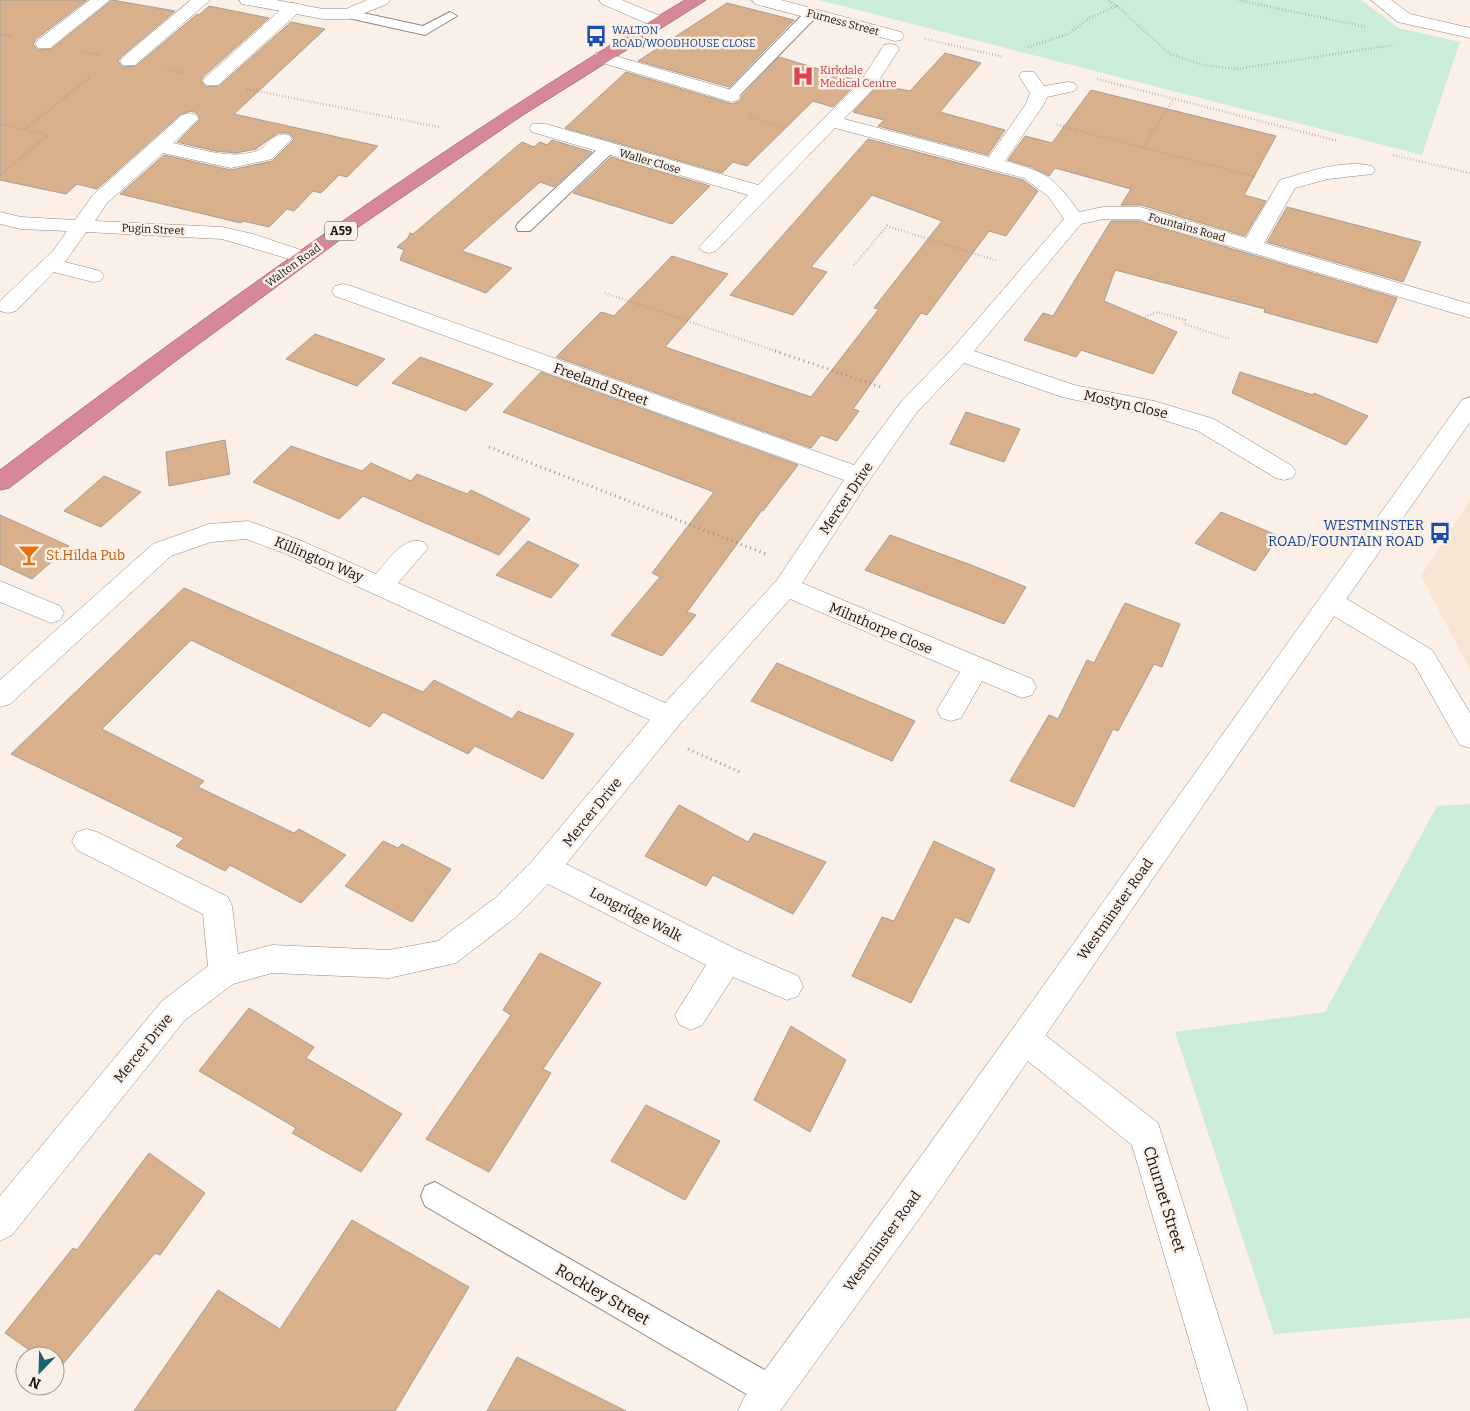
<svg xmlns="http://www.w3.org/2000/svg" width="1470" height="1411" font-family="Bitter,serif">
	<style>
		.education { fill: #f7e5d4 }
		.green { fill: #cbecd7 }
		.building { fill: #d9b08c; stroke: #a79d95 }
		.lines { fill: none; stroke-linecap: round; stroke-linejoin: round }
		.service-casing { stroke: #928981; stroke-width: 2 }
		.pedestrian-casing { stroke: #928981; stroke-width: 1 }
		.minor-casing { stroke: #928981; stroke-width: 1 }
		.tertiary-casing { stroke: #928981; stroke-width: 1 }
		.trunk-casing { stroke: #8d4c57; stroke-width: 1 }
		.path-far1 { stroke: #9b948e; stroke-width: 2.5; stroke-dasharray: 0.5 2.5; stroke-linecap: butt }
		.path { stroke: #9b948e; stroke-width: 3; stroke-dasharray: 1 4; stroke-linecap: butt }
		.service { fill: #fff; fill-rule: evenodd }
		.pedestrian { fill: #fff; fill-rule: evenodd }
		.minor { fill: #fff; fill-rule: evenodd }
		.tertiary { fill: #fff; fill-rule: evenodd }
		.trunk { fill: #d78897; fill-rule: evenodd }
		.labels { text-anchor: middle; stroke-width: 5; stroke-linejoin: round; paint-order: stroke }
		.far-street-label { font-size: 11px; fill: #171310; stroke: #faf0e8 }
		.far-transit-label { font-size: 11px; fill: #164399; stroke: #faf0e8; text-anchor: start }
		.far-health-label { font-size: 11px; fill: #be3a42; stroke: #faf0e8; text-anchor: start }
		.shield { fill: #faf0e8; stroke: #5b5551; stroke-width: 1 }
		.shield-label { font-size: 12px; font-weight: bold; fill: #171310 }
		.street-label { font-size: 14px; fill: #171310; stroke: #faf0e8 }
		.transit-label { font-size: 14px; fill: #164399; stroke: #faf0e8; text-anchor: end }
		.food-label { font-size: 14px; fill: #c56008; stroke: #faf0e8; text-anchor: start }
		.near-street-label { font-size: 16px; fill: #171310; stroke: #faf0e8 }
	</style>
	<rect width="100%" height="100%" fill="#faf0e8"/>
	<path class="education" d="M1470,500v170l-49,-94z"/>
	<path class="green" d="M819,0h542l37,28 62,14 -38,113z
		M1470,804v514l-196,16 -99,-302 150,-20 112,-206z"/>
	<path class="building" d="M0,0h87l-51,39 -3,5 5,6 13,-1 61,-49 63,11 -53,45 -4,5 5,6 13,-1 61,-52 2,1 10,-9 60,12 -65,58 -3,5 5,6 13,-1 72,-64 34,7 -91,85 144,32 -31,31 -8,-2 -18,18 -8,-2 -19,20 -7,-2 -18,18 -26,-6 -2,2 -121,-29 44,-39 67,15 41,-9 22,-22 -5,-6h-11l-22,16 -20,4 -21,-2 -38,-9 23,-23 -3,-6 -7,-2 -9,3 -84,75 -20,-5 -11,10 -66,-14z
		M727,3l67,17 -65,67 -91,-26z
		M945,53l36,10 -41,49 65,18 -17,25 -110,-29 6,-6 -31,-8 25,-27 32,6z
		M779,57l80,24 -26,26 -20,-6 -66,65 -14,-4 -11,11 -157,-45 61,-56 106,32 8,-3 2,-5z
		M1091,90l185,46 -32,59 22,6 -21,35 -104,-31h-20l10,-16 -76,-21 -6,8 -18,-9 -23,-7 17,-24 27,7z
		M868,139l155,41 15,11 -32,45 -17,-5 -62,84 -6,-2 -68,96 6,2 -22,30 -16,-6 -10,13 -255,-91 45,-45 13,4 58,-60 56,18 -63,73 146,50 68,-88 -5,-1 68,-87 -70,-26 -61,72 16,5 -34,43 -63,-20z
		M552,140l40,12 -38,35 -14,-5 -78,69 50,17 -26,25 -86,-33 4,-10 -7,-3 11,-9 2,-5 3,1 109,-92 12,5 6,-5 7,3z
		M611,157l99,29 -38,38 -99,-31z
		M1287,207l134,35 -18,40 -136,-40z
		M1111,221h28l258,77 -20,45 -113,-31 1,-3 -150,-39 -11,31 73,31 -24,42 -72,-24 -5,7 -52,-17 19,-27 10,3z
		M315,334l34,12 36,13 -28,27 -71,-27z
		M420,357l36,13 37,14 -27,27 -74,-28z
		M541,372l257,93 -35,46 -1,-1 -75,102 9,3 -34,41 -51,-21 49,-58 -8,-4 62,-81 -211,-80z
		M1240,372l73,23 1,-2 54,23 -22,29 -114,-52z
		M966,412l54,17 -16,33 -54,-18z
		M225,440l5,34 -61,12 -3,-34z
		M291,446l71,25 9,-8 40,18 6,-7 50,20 4,-4 59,29 -31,36 -136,-59 -24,23 -86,-37z
		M104,476l37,16 -40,35 -37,-16z
		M1221,512l58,24 -24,35 -60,-28z
		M0,515l69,31 -37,33 -32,-15z
		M890,535l81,30 55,22 -22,37 -139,-54z
		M528,541l51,24 -28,33 -55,-23z
		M184,588l239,104 11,-12 78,39 6,-8 56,23 -31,45 -68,-33 -7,8 -85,-42 -13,15 -179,-87 -89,89 102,52 -6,6 96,46 5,-4 47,26 -45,48 -71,-38 -5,6 -49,-25 8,-8 -173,-84z
		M1125,603l55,21 -18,43 -8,-3 -36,67 -5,-2 -39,78 -64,-26 39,-66 9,4 29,-59 7,3z
		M777,663l138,58 -23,40 -141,-60z
		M679,805l69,37 6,-9 72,29 -33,52 -80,-39 -7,11 -61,-30z
		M383,841l15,7 4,-4 49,25 -39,53 -67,-36z
		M934,841l61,28 -26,54 -14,-6 -44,86 -59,-27 30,-59 12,4z
		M540,953l61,30 -58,86 8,4 -62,99 -63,-33 85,-124 -8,-5z
		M249,1008l65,39 -8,11 96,56 -41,58 -69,-39 4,-5 -97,-57z
		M791,1026l55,34 -36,72 -56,-32z
		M646,1105l74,36 -35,59 -74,-39z
		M149,1153l56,40 -45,62 -5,-2 -97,117 -3,-2v-12h-17l-33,-23 68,-85 4,2z
		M352,1220l117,67 -74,124h-261l84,-121 62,39z
		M517,1357l109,54h-139z"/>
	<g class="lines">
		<g class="service-casing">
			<path id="service" d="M349,10l74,16 27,-14 7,4 -32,19 -81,-18 -2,-3 2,-3z
				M811,10l7,4 -2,3 -80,82h-10l-3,-3 3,-3 80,-82z
				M607,144l8,5 -2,3 -83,79h-12l-2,-4 2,-4 83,-77z
				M435,1182l347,198 4,11 -4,11 -11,4 -11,-4 -335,-196 -4,-10 4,-10z"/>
		</g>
		<g class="pedestrian-casing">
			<path id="pedestrian" d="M90,0h20l-60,48h-12l-3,-4 3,-4z
				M191,0h19l-75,65h-12l-3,-4 3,-4z
				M293,3l6,1 3,4 -3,4 -81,73h-12l-3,-4 3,-4 81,-73z"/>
		</g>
		<g class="minor-casing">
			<path id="minor" d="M239,0h37l47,9h23l21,-9h23l-3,4 -38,15h-26l-75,-14 -6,-1z
				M599,0h23l43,18 3,4 -3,4h-12l-51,-22z
				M752,0h29l120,32 3,4 -3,4 -6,1 -140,-37z
				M1371,0h20l19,14 60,14v10l-72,-16z
				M890,44l6,1 3,4 -25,39 -30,31 145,38 37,-53 4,-11 -11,-17 3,-4h12l10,14 24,-4 6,1 3,4 -3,4 -27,6 -3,7 -39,57c41,11 49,16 74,51l24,-5h37l106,31 34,-58c28,-8 63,-21 92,-14l3,4 -3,4 -44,5 -33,9 -31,55 206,61v14l-331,-99h-36l-22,5 -107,127 100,34 80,16 60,18 78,47 4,6 -4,6 -8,2 -8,-2 -78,-47 -47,-15 -89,-19 -98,-34 -47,49 -49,70 -66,101 230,96 4,8 -4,8 -10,3 -40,-17 -21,37 -10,3 -10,-3 -4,-8 23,-38 -170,-73 -111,126 -113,139 172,86 60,26 5,10 -5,10 -11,4 -54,-23 -31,48 -11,5 -11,-5 -5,-10 31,-50 -158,-81 -32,33 -60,46 -67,15 -117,-5 -39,11 -49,37 -172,214 -12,6v-45l162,-195 46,-35 -5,-52 -126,-64 -5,-9 5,-9 10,-3 10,3 131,65 4,9 6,48 34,-9 117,5 49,-9 56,-42 40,-40 116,-139 -366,-167 -38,-14 -35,3 -40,14 -161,148 -10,3v-27l153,-136 56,-20 39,-3 9,3 45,17 74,33c13,-14 27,-39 48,-32l4,6 -30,35 267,120 112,-123 67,-100 -509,-184 -3,-5 3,-5 8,-2 8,2 503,179 47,-63 51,-53 112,-130 -16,-23 -24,-18 -189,-50 -119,123 -7,2 -7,-2 -3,-4 49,-52 -216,-63 -2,-4 2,-4h14l212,61 103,-104 23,-36z
				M602,52l136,40 2,4 -2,4 -7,2 -135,-41 -3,-4 3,-4z
				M189,113l7,2 2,4 -25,24c28,6 56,17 84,8 13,-5 15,-20 32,-16l3,4 -20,20 -41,9 -68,-15 -56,50 -12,18 127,6 31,7 57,19 3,4 -3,4 -7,2 -7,-2 -74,-22 -136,-7 -21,30 35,9 4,5 -4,5 -7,1 -39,-10 -38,39 -8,2 -8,-2v-10l53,-50 14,-20 -46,-2 -21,-5v-12l21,5 54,3 18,-25 89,-80z
				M0,581l60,25 4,7 -4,7 -9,3 -51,-21z
				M1331,592l9,3 92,55 38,63v35l-10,-3 -46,-81 -92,-55 -4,-7 4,-7z
				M1025,1024l11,4 122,95 90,288h-38l-78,-266 -118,-95 -5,-11 5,-11z"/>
		</g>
		<g class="tertiary-casing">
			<path id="tertiary" d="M1470,397v25l-211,302 -330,481 -149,206h-42l6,-13c244,-329 478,-666 718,-998z"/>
		</g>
		<g class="trunk-casing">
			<path id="trunk" d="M685,0h21l-183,115 -175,119 -171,126 -168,128 -9,2v-20c222,-167 446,-328 685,-470z"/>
		</g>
		<path class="path-far1" d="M1238,0l128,27
			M1117,6l53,48 33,11 34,4 157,-24
			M0,34l14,3
			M925,39l79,18
			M1028,47l40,-13 21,-16 28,-12 -9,-6
			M81,52l19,3
			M165,69l18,4
			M1097,79l241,62
			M247,89l192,38
			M749,117l35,10
			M0,124l48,11 -48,40
			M1057,125l199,52
			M25,129l65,-52
			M1143,147l31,-48
			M1393,155l77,18
			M854,265l33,-39 111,35
			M605,293l174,59
			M1145,317l12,-5 28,8 -1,4 46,15"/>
		<path class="path" d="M775,351l109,37
			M489,447l277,107
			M688,749l52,23"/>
		<use href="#service" class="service"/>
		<use href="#pedestrian" class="pedestrian"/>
		<use href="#minor" class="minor"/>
		<use href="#tertiary" class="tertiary"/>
		<use href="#trunk" class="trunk"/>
	</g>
	<defs>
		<g id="bus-bare" transform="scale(1.725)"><path d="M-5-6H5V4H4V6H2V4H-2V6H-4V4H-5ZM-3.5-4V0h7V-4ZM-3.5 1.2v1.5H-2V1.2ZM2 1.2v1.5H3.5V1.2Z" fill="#1a4fb4" stroke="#faf0e8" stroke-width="2.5" paint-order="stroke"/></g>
		<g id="hospital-bare" transform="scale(1.725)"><path d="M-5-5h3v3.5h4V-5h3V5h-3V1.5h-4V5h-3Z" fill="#e0444e" stroke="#faf0e8" stroke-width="2.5" paint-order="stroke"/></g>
		<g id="bar-bare" transform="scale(1.725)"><path d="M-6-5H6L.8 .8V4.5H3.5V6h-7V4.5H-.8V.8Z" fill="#e8710a" stroke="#faf0e8" stroke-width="2.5" paint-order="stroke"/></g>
	</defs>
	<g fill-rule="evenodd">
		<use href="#bus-bare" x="596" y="36"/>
		<use href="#hospital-bare" x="803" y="76"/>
		<use href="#bus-bare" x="1440" y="533"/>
		<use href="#bar-bare" x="29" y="555"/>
	</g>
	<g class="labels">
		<g class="far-street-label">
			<text transform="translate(843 22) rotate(15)" y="4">Furness Street</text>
			<text transform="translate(650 161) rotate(16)" y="4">Waller Close</text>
			<text transform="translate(1187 227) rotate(16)" y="4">Fountains Road</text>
			<text transform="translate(153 229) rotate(3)" y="4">Pugin Street</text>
			<text transform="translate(293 265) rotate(-36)" y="4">Walton Road</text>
		</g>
		<g class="far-transit-label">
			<text x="612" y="34">WALTON<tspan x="612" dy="13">ROAD/WOODHOUSE CLOSE</tspan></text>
		</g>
		<g class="far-health-label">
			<text x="820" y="74">Kirkdale<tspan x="820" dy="13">Medical Centre</tspan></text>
		</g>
		<rect class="shield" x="325" y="221.5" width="32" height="19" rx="4"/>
		<g class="shield-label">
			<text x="341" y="235">A59</text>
		</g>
		<g class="street-label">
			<text transform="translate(601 384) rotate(20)" y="5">Freeland Street</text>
			<text transform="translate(1126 404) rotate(13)" y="5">Mostyn Close</text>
			<text transform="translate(846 498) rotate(-56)" y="5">Mercer Drive</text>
			<text transform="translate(319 559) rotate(23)" y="5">Killington Way</text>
			<text transform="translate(881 628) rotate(23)" y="5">Milnthorpe Close</text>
			<text transform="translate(592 812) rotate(-51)" y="5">Mercer Drive</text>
			<text transform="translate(1115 909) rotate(-55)" y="5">Westminster Road</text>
			<text transform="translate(636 914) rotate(27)" y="5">Longridge Walk</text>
			<text transform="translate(143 1048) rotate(-51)" y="5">Mercer Drive</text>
			<text transform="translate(882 1241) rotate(-54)" y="5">Westminster Road</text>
		</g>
		<g class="transit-label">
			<text x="1424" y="530">WESTMINSTER<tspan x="1424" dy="16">ROAD/FOUNTAIN ROAD</tspan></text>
		</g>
		<g class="food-label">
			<text x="46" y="560">St.Hilda Pub</text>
		</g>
		<g class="near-street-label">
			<text transform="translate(1165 1199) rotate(73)" y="6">Churnet Street</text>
			<text transform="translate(603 1294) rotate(30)" y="6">Rockley Street</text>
		</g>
	</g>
	<g transform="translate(40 1371) rotate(203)"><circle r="24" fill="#faf0e8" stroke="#9f9892"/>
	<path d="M0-4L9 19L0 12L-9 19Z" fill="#1c6273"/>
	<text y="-8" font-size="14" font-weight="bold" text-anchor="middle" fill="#171310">N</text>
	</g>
</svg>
